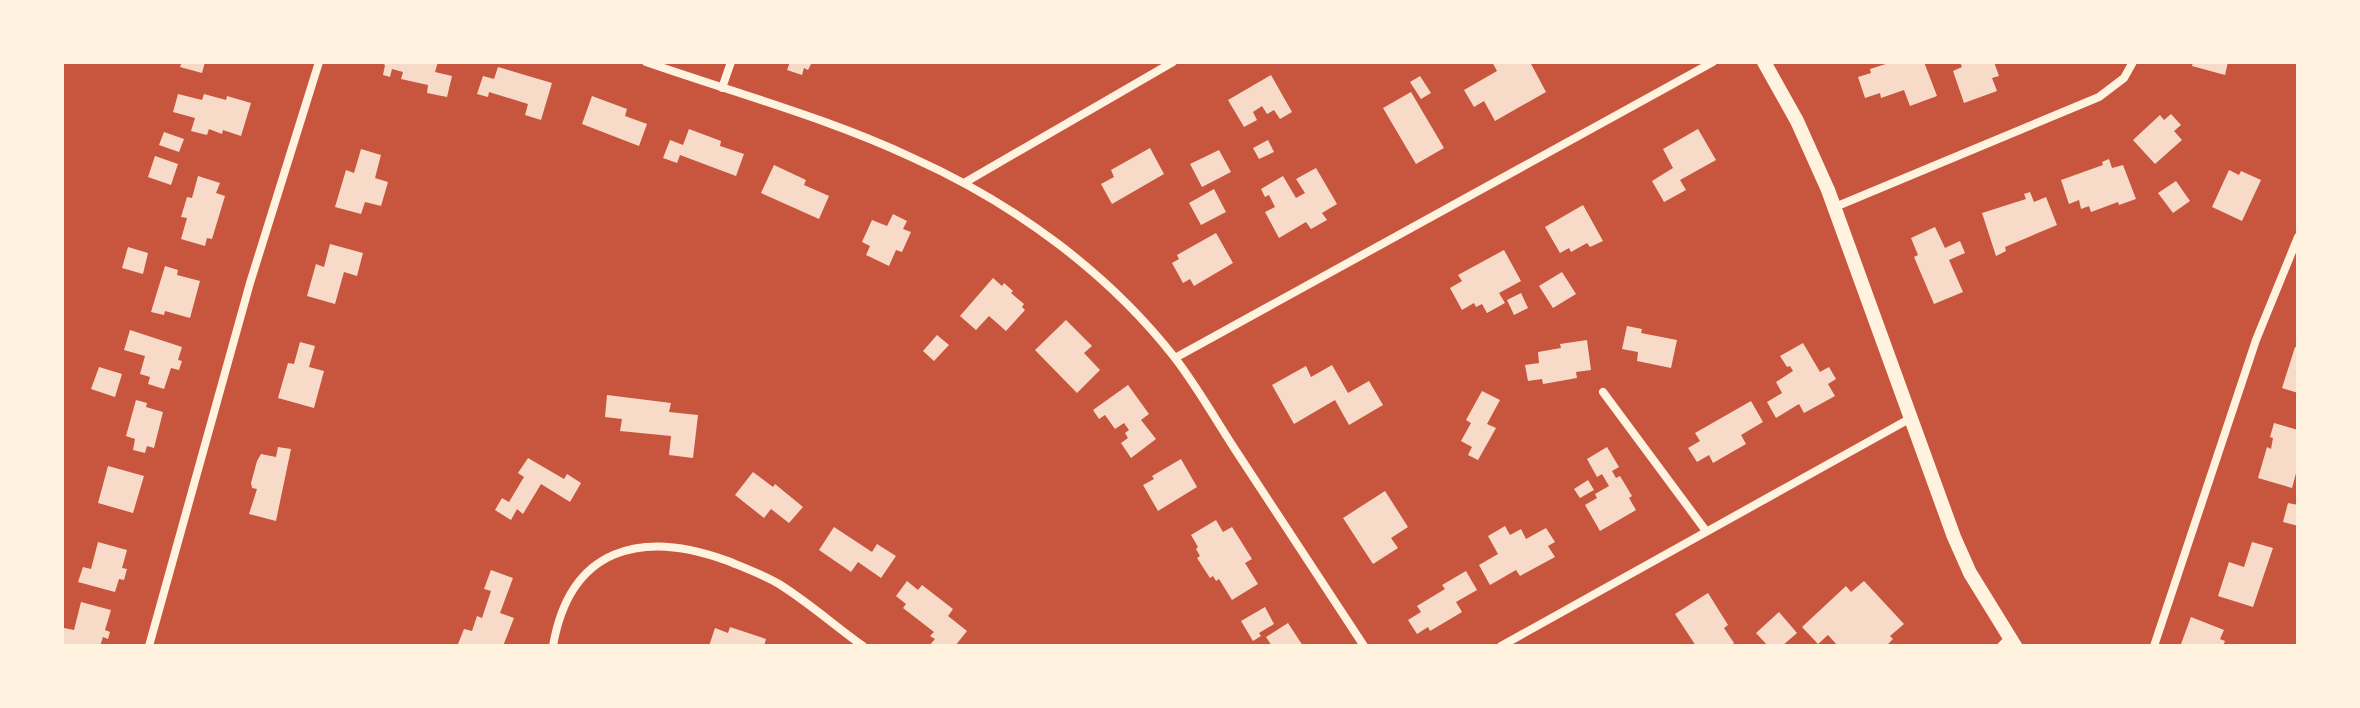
<svg xmlns="http://www.w3.org/2000/svg" width="2360" height="708" font-family="'Open Sans',sans-serif">
	<style>
		.building { fill: #f7dbc8 }
		.lines { fill: none; stroke-linecap: round; stroke-linejoin: round }
		.minor { stroke: #fff3e0; stroke-width: 8 }
		.secondary { stroke: #fff3e0; stroke-width: 14 }
	</style>
	<rect width="100%" height="100%" fill="#c8553d"/>
	<path class="building" d="M182,62h23l-3,11 -22,-6z
		M380,62h58l-3,10 17,4 -5,21 -20,-4 1,-8 -27,-6 2,-7 -11,-3 -2,8 -7,-2 2,-10z
		M790,62h22l-4,8 -4,-2 -2,7 -15,-5z
		M1492,62h38l16,30 -51,29 -11,-20 -10,6 -10,-17 33,-19z
		M1892,62h32l13,34 -27,10 -6,-16 -23,8 -1,-5 -15,5 -7,-21 13,-4 -1,-4z
		M1960,62h25l1,2 8,-2 5,14 -7,2 5,13 -33,12 -11,-32 9,-4z
		M2193,62h35l-3,13 -33,-9z
		M498,67l54,16 -11,37 -16,-5 3,-11 -39,-12 -1,5 -11,-3 6,-18 11,3z
		M1271,75l21,37 -12,7 -6,-9 -7,4 -5,-8 -9,6 4,8 -13,7 -16,-27z
		M1420,76l11,17 -10,6 -11,-17z
		M1411,92l33,56 -28,16 -33,-56z
		M178,94l24,6 2,-6 22,6 1,-4 24,7 -10,33 -18,-6 -1,4 -13,-5 -2,6 -16,-4 4,-13 -22,-6z
		M592,96l35,13 -2,7 22,8 -8,22 -57,-22z
		M2171,114l10,11 -7,6 8,9 -27,24 -22,-24 27,-25 4,5z
		M689,129l32,12 -1,5 24,8 -8,22 -56,-21 -3,8 -14,-5 7,-18 13,5z
		M1698,129l18,31 -36,20 6,10 -22,12 -12,-21 21,-13 -10,-19z
		M164,132l20,7 -5,13 -20,-7z
		M1268,140l6,12 -15,7 -6,-11z
		M1150,148l14,26 -52,30 -11,-20 13,-7 -3,-7z
		M361,149l20,6 -6,23 13,4 -7,24 -16,-4 -4,12 -26,-7 11,-37 8,3z
		M1219,150l12,22 -29,15 -12,-23z
		M155,156l23,8 -7,21 -23,-8z
		M2109,159l3,9 11,-3 13,34 -17,6 -1,-3 -27,10 -2,-6 -8,3 -2,-9 -10,4 -8,-24 42,-15 -1,-3z
		M774,165l32,15 -2,5 25,11 -10,23 -58,-26z
		M1316,168l21,36 -15,9 5,7 -16,9 -5,-7 -27,16 -14,-26 10,-5 -6,-12 -4,2 -4,-8 22,-13 13,22 9,-5 -9,-14z
		M2229,170l10,5 2,-4 20,9 -19,41 -30,-14z
		M198,176l22,7 -4,10 9,3 -13,43 -5,-1 -2,8 -24,-7 6,-21 -6,-1 6,-20 5,1z
		M2176,181l14,20 -17,12 -15,-20z
		M1214,189l12,23 -25,13 -12,-22z
		M2030,192l4,10 12,-5 11,28 -52,22 1,4 -10,5 -14,-43 44,-14 -2,-5z
		M1583,205l20,36 -13,6 -3,-4 -16,9 -2,-4 -9,5 -15,-26z
		M893,214l14,7 -4,8 8,3 -9,20 -6,-2 -7,16 -23,-11 4,-9 -8,-4 10,-22 15,6z
		M1935,227l10,21 15,-7 5,12 -16,7 14,32 -29,12 -20,-47 4,-2 -7,-17z
		M1216,233l17,30 -39,23 -4,-7 -7,4 -11,-20 7,-4 -2,-4z
		M330,244l33,9 -6,23 -13,-4 -9,32 -28,-8 9,-32 8,3z
		M128,247l20,6 -5,21 -21,-6z
		M1504,250l17,31 -22,12 6,10 -18,10 -5,-9 -6,3 -2,-4 -12,7 -12,-22 12,-7 -4,-6z
		M165,266l13,4 -1,5 23,6 -10,37 -25,-7 -1,4 -13,-3z
		M1562,272l14,22 -23,14 -14,-22z
		M993,278l9,8 2,-3 9,8 -2,2 13,11 -2,3 3,3 -19,21 -17,-15 -13,14 -16,-14z
		M1521,293l7,15 -14,7 -7,-15z
		M1066,320l26,26 -8,7 16,17 -23,23 -42,-43z
		M1627,326l15,3 -1,4 36,7 -6,28 -34,-7 1,-9 -16,-3z
		M130,330l52,17 -4,13 4,1 -3,9 -8,-2 -7,21 -16,-5 2,-7 -10,-3 5,-18 -21,-6z
		M937,335l12,10 -15,16 -11,-10z
		M1587,340l4,30 -15,2 1,6 -34,6 -1,-5 -14,2 -3,-16 14,-2 -1,-11 23,-4 -1,-4z
		M300,342l15,4 -6,21 15,4 -10,37 -36,-10 10,-35 6,1z
		M1803,343l17,29 9,-5 7,12 -8,5 7,12 -31,17 -5,-9 -23,14 -9,-16 15,-9 -6,-11 17,-11 -3,-5 -3,1 -7,-11z
		M2295,347l3,1v45l-16,-5z
		M1332,365l16,28 21,-12 14,24 -34,20 -14,-25 -41,24 -22,-39 34,-19 5,11z
		M99,367l23,7 -7,23 -24,-8z
		M1128,385l21,29 -8,6 15,19 -25,19 -10,-15 7,-5 -3,-5 4,-3 -5,-7 -9,6 -10,-14 -6,4 -6,-9z
		M1482,391l18,9 -13,24 9,4 -18,32 -10,-5 4,-8 -11,-6 10,-18 -5,-3z
		M607,395l64,8 -2,9 29,3 -5,43 -24,-3 2,-19 -51,-5 2,-12 -17,-2z
		M136,400l11,3 -1,4 17,5 -9,36 -7,-2 -2,7 -12,-3 2,-11 -9,-3z
		M1751,401l12,21 -22,13 5,9 -33,19 -4,-8 -12,7 -9,-14 12,-7 -5,-8z
		M2274,423l24,7v36l-6,22 -34,-10 9,-31 4,2 2,-11 -3,-1z
		M278,447l13,2 -15,72 -27,-7 8,-25 -5,-1 -1,-5 6,-22 4,-7 15,3z
		M1607,447l12,20 -7,4 4,7 4,-2 12,20 -3,2 7,12 -36,21 -15,-26 12,-7 -2,-4 14,-8 -7,-12 -5,3 -10,-18z
		M528,458l36,21 3,-5 14,9 -11,19 -29,-18 -18,30 -6,-5 -6,11 -16,-10 7,-12 7,4 15,-25 -6,-4z
		M1181,459l16,28 -39,24 -15,-26 11,-6 -2,-3z
		M108,466l36,10 -11,37 -35,-10z
		M753,472l20,15 2,-3 28,23 -14,16 -18,-14 -7,9 -29,-23z
		M1588,480l6,10 -14,8 -6,-9z
		M1385,491l23,36 -17,11 7,10 -25,16 -30,-46z
		M2288,503l10,2v21l-15,-4z
		M1216,520l7,12 9,-5 20,32 -7,4 13,21 -26,16 -13,-21 -3,2 -3,-5 -3,2 -13,-20 3,-2 -4,-7 2,-2 -7,-12z
		M1505,526l5,9 11,-6 5,10 20,-11 9,14 -7,4 7,11 -35,19 -4,-6 -26,15 -11,-20 19,-11 -10,-18z
		M834,527l38,25 5,-8 19,12 -15,22 -23,-16 -7,10 -32,-22z
		M98,542l29,8 -5,18 5,1 -3,11 -5,-1 -4,13 -37,-10 5,-15 8,2z
		M2252,542l21,6 -20,59 -35,-11 11,-34 15,5z
		M491,570l22,8 -13,35 14,5 -11,28 -45,-2 6,-15 8,2 5,-15 5,2 9,-27 -7,-2z
		M1466,571l11,19 -21,12 6,10 -32,19 -2,-4 -11,7 -9,-14 13,-8 -4,-6 28,-17 -3,-4z
		M907,581l11,9 4,-5 31,24 -5,7 19,15 -12,15h-26l6,-7 -5,-3 4,-4 -31,-24 3,-4 -10,-8z
		M1864,581l40,43 -14,12 3,3 -7,7h-48l-10,-11 -10,9 -16,-17 44,-41 5,6z
		M1708,593l20,32 -4,3 10,15 -4,3h-34l-21,-32z
		M81,602l30,8 -6,20 5,2 -2,7 -5,-2 -3,9h-38l2,-18 10,2z
		M1265,607l9,17 -15,9 2,3 -8,5 -12,-20z
		M1779,612l18,21 -15,13h-14l-12,-13z
		M2191,617l33,13 -4,9 5,2 -2,5 -42,-2z
		M1288,623l15,23h-31l-6,-9z
		M730,627l36,12 -2,7h-55l6,-18 13,5z"/>
	<g class="lines">
		<path class="minor" d="M646,62c89,31 182,56 267,96 100,45 194,113 262,200 23,30 42,64 63,96 42,64 84,128 126,192
			M722,88l9,-26
			M964,183l209,-121
			M1835,207l264,-110 25,-19 9,-16
			M1175,358l538,-296
			M1603,392l103,139
			M149,646l101,-363 69,-221
			M553,646c17,-99 89,-117 175,-85 17,7 36,14 51,23 29,18 56,42 84,62
			M1501,646l410,-228
			M2001,646l8,-8
			M2154,646l102,-306 42,-103"/>
		<path class="secondary" d="M1764,62l33,59 31,69 126,347 16,36 45,73"/>
	</g>
	<rect width="2360" height="708" fill="none" stroke="#fff3e0" stroke-width="128"/>
</svg>
